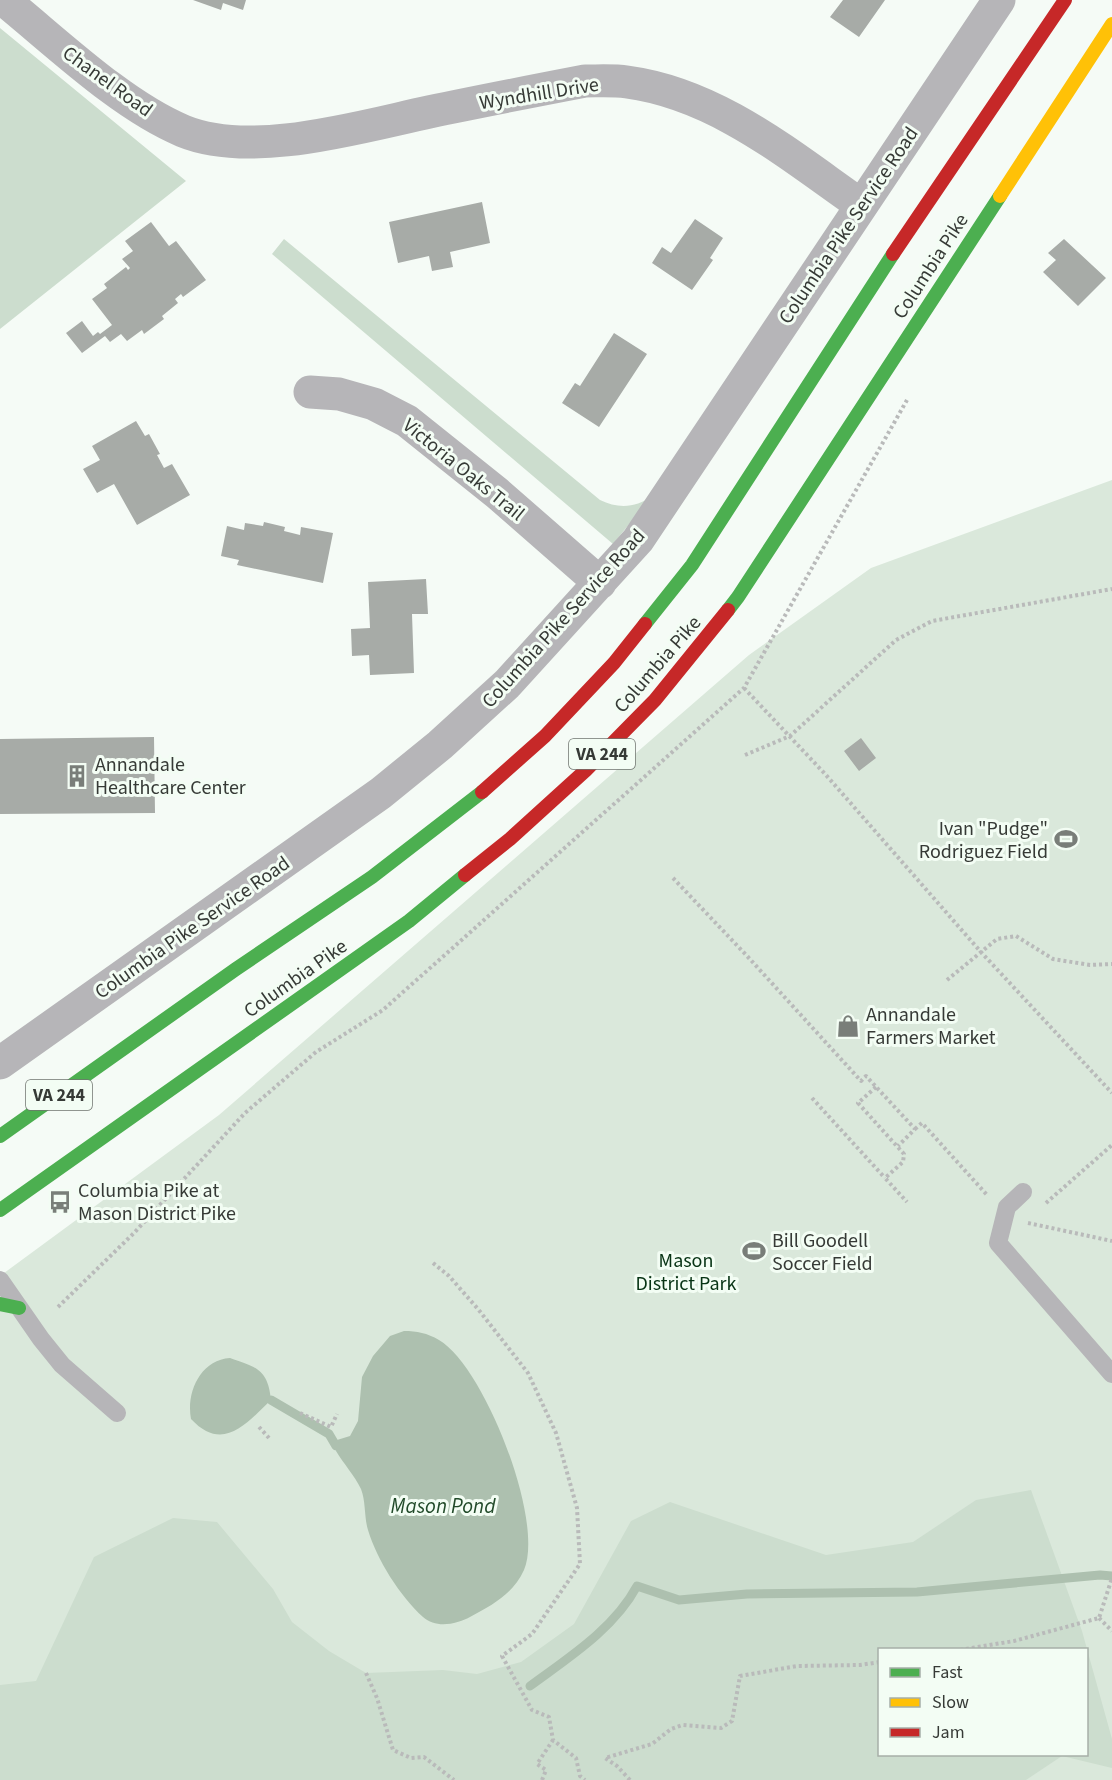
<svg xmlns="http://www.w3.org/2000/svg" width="1112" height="1780" font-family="'Source Sans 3',sans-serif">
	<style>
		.green { fill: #dae8db; fill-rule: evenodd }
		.forest { fill: #ccddce; fill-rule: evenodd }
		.water { fill: #adc0af }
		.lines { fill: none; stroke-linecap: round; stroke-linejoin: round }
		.stream { stroke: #adc0af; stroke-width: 9 }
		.building { fill: #a7aba7 }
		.path { stroke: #b9baba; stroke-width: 4; stroke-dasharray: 3 3; stroke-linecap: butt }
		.lane { stroke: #b6b5b8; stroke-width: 18 }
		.street { stroke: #b6b5b8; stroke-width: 33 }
		.fast { stroke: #4caf50; stroke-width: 14 }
		.slow { stroke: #ffc107; stroke-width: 14 }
		.jam { stroke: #c62828; stroke-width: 14 }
		.labels { text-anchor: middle; stroke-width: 6; stroke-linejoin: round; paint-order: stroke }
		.shield { fill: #f3fdf4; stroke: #6f746f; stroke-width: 1.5 }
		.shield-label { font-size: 18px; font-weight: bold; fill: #363a36 }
		.street-label { font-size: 20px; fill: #363a36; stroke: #f3fdf4 }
		.poi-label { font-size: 20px; fill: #363a36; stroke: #f3fdf4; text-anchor: start }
		.park-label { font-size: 20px; fill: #073314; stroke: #f3fdf4 }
		.water-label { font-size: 21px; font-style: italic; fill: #214a29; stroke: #f3fdf4 }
	</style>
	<rect width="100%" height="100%" fill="#f5fbf6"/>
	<path class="green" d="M1112,480v1300h-1112v-504l219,-161 530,-460 122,-87zM880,1650h206v104h-206z"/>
	<path class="forest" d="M0,28l186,153 -186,148z
		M284,239l316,261c18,9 36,8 52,-4l-39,48 -341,-290z
		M1031,1490l51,141 30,108v29l-50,-12 -36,24h-1026v-95l36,-4 58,-124 79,-39 44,4 56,67 19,33 37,29 37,22 77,-3 34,4 44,-12 53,-38 57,-103 39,-19 156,53 87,-13 63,-42zM880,1650h206v104h-206z"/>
	<path class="water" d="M404,1331c13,0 23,2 35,9 45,26 106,181 85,230 -11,24 -32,35 -54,47 -13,7 -34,12 -47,0 -23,-21 -46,-57 -55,-87 -4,-13 -2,-28 -7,-41 -6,-13 -18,-26 -25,-38l1,-11 13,-4 8,-15 4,-44 11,-21 17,-20z
		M230,1358c26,9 38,11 41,42 -25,24 -48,53 -80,19 -5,-26 9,-59 39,-61z"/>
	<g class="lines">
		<path class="stream" d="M271,1400l58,34 7,12
			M530,1686c38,-28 84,-57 107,-100l42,14 68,-6 170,-2 183,-17 12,1"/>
	</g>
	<path class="building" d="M193,0h53l-3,10 -20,-7 -2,7z
		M843,0h42l-26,37 -29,-20z
		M482,202l8,41 -40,9 3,15 -21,4 -3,-15 -31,7 -9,-41z
		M695,219l28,19 -13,20 3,2 -21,30 -40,-27 10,-16 9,6z
		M151,222l18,24 7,-5 30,39 -23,17 -2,-3 -6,5 3,4 -16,13 2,3 -20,15 -2,-4 -15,11 -6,-7 -11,8 -5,-6 -23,17 -16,-20 16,-12 11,15 5,-4 2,2 12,-9 -20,-26 15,-11 -3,-4 22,-17 2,3 2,-2 -8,-9 11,-8 -8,-10z
		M1064,239l42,39 -28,28 -35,-34 13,-12 -8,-7z
		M614,333l33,21 -48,73 -37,-24 13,-20 5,3z
		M136,421l9,15 4,-2 11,20 -3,1 7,13 8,-4 18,31 -53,30 -23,-41 -17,9 -14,-24 17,-9 -8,-14z
		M264,522l21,5 -1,4 16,4 1,-8 32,6 -10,50 -86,-18 2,-5 -18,-4 6,-30 17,4 1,-7 18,3z
		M426,579l2,35h-16l2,59 -44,2 -1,-20 -17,1 -1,-27 19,-1 -2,-46z
		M154,737l1,76 -155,1v-75z
		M861,738l15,20 -17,13 -15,-20z"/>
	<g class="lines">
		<path class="path" d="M744,688l82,87 154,176 132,142
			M745,755l45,-19 106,-96 36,-19 180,-32
			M673,878l75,79 113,124 5,-5 49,53 -17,17
			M947,980l50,-41 19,-3 37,23 37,6 22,-1
			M876,1087l-18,16 46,51 -1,8 -18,16 22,24
			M812,1098l73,80
			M915,1129l7,-6 66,73
			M1046,1203l66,-58
			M1028,1223l84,18
			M433,1263l16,13 29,33 50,64 28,60 21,75 3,56 -48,70 -30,22 30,54 17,7 4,23 23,18 4,18 5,4
			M58,1307l76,-74 111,-120 71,-61 67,-42 361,-322 163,-288
			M300,1413l31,14 6,-13
			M259,1427l10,11
			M1099,1618l13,13
			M960,1650l54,-9 85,-23 13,-40
			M366,1673l11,25 16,52 18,8 13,-1 30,23
			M542,1780l4,-10 -9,-6 16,-24
			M630,1780l-13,-14 -12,-8 47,-14 19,-15 11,-4 39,3 11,-7 8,-45 57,-10 63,-1 20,-3"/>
		<path class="lane" d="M1023,1192l-16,15 -9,36 114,131
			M0,1280l41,59 21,26 55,48"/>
		<path class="street" d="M4,0c53,43 117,105 179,131 68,28 176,-4 246,-19 52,-11 104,-21 156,-31 14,0 28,-1 42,1 90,12 162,73 234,123
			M310,392l29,2 35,10 33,17 90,72 103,90
			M0,1063l381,-270 59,-48 67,-61 131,-144 361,-540"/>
		<path class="fast" d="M728,610l10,-13 262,-401
			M645,624l47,-59 201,-311
			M0,1136l236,-167 136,-92 110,-85
			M0,1210l409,-289 56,-46
			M0,1304l19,4"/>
		<path class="slow" d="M1000,196l112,-172"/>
		<path class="jam" d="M893,254l172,-254
			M482,792l63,-56 69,-73 31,-39
			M465,875l45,-36 76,-69 69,-70 73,-90"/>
	</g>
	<defs>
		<g id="building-bare" transform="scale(1.8)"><path d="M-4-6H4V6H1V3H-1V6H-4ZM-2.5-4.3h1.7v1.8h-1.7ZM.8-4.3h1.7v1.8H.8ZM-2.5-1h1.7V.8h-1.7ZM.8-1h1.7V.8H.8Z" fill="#797e79" stroke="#f3fdf4" stroke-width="2.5" paint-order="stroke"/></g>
		<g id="stadium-bare" transform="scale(1.8)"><path d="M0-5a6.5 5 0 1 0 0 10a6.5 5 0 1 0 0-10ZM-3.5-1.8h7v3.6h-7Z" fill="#797e79" stroke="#f3fdf4" stroke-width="2.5" paint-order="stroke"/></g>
		<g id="shop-bare" transform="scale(1.8)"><path d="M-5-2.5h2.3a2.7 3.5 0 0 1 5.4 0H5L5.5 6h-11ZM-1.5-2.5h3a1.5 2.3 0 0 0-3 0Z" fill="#797e79" stroke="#f3fdf4" stroke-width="2.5" paint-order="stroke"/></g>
		<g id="bus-bare" transform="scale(1.8)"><path d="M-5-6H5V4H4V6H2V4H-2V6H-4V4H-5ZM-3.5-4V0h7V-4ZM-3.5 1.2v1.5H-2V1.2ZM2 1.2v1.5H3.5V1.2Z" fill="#797e79" stroke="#f3fdf4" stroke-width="2.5" paint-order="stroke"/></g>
	</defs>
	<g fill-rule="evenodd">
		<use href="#building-bare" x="77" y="776"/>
		<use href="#stadium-bare" x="1066" y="839"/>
		<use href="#shop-bare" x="848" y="1026"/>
		<use href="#bus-bare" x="60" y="1202"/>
		<use href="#stadium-bare" x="754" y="1251"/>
	</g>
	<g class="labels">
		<g class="shield">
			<rect x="569" y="739" width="66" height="30" rx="4.5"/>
			<rect x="26" y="1080" width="66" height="30" rx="4.5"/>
		</g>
		<g class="shield-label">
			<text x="602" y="760">VA 244</text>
			<text x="59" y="1101">VA 244</text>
		</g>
		<g class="street-label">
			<text transform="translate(108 81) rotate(36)" y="7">Chanel Road</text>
			<text transform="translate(539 93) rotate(-9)" y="7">Wyndhill Drive</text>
			<text transform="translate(848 225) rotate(-56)" y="7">Columbia Pike Service Road</text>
			<text transform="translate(930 266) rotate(-57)" y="7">Columbia Pike</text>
			<text transform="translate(464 469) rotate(39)" y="7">Victoria Oaks Trail</text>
			<text transform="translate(563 618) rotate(-48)" y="7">Columbia Pike Service Road</text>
			<text transform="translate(657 664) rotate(-49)" y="7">Columbia Pike</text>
			<text transform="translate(192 927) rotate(-35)" y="7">Columbia Pike Service Road</text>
			<text transform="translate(295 978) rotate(-35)" y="7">Columbia Pike</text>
		</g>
		<g class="poi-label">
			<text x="95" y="771">Annandale<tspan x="95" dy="23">Healthcare Center</tspan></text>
			<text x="1048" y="835" text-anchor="end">Ivan "Pudge"<tspan x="1048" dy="23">Rodriguez Field</tspan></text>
			<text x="866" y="1021">Annandale<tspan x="866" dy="23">Farmers Market</tspan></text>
			<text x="78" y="1197">Columbia Pike at<tspan x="78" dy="23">Mason District Pike</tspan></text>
			<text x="772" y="1247">Bill Goodell<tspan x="772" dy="23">Soccer Field</tspan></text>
		</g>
		<g class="park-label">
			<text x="686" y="1267">Mason<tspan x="686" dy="23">District Park</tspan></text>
		</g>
		<g class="water-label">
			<text x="443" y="1513">Mason Pond</text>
		</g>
	</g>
	<rect x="878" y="1648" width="210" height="108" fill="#f3fdf4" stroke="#a7afa8" stroke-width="1.5"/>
	<rect x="890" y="1668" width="30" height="9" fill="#4caf50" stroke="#a7afa8" stroke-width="1.5"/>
	<text x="932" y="1678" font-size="18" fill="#363a36">Fast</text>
	<rect x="890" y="1698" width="30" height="9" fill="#ffc107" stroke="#a7afa8" stroke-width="1.5"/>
	<text x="932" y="1708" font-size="18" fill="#363a36">Slow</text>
	<rect x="890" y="1728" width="30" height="9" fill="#c62828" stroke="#a7afa8" stroke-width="1.5"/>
	<text x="932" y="1738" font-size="18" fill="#363a36">Jam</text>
</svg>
